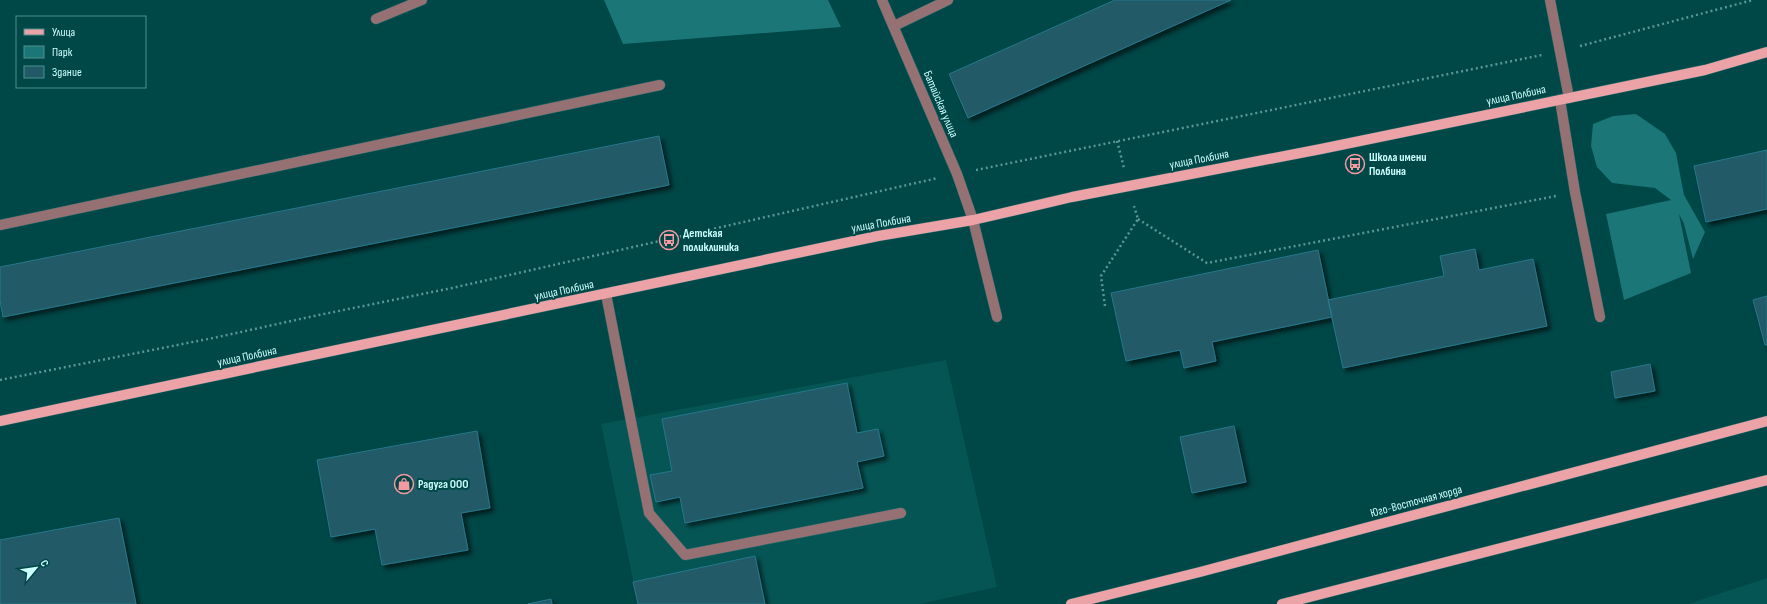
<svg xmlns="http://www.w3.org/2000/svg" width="1767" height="604" font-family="'Sofia Sans Condensed',sans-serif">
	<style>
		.built { fill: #055555 }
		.green { fill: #1a7677 }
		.building { fill: #215a67; stroke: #26798b; filter: url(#shadow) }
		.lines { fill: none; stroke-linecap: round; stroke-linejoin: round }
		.minor-casing { stroke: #256868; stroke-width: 11 }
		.major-casing { stroke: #256868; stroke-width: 11 }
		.path { stroke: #599797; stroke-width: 2.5; stroke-dasharray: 2 3; stroke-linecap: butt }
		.minor { stroke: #967173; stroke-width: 10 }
		.major { stroke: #eca3a7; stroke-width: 10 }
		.labels { text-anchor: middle; stroke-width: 4; stroke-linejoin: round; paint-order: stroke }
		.street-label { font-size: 12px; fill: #cbfefd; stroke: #004747 }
		.poi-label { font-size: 12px; font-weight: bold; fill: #cbfefd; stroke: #004747; text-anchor: start }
	</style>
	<defs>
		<filter id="shadow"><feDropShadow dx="3.5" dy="3.5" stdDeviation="2" flood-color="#0009"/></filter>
	</defs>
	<rect width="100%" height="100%" fill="#004747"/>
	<path class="built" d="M946,360l51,227 -78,17h-281l-37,-180z
		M1767,578v26h-79z"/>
	<path class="green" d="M604,0h224l13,27 -218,17z
		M1636,114l29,20 11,19 8,42 21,37 -12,27 -9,-35 -5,-10 12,59 -67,27 -18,-86 65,-14 -16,-12 -43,-5 -15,-16 -6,-21 2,-22 20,-8z"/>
	<path class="building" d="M1115,0h116l-263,118 -19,-44z
		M659,136l10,49 -666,132 -3,-16v-34z
		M1767,150v59l-61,13 -12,-56z
		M1475,249l4,21 54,-11 14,67 -204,42 -15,-68 116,-24 -4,-20z
		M1318,250l14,67 -120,25 4,19 -32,7 -4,-18 -54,11 -15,-68z
		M1767,296v49h-2l-12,-45z
		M1650,364l5,27 -40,7 -4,-26z
		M847,383l10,50 21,-4 6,27 -27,6 6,26 -178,35 -5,-26 -24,5 -6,-27 22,-4 -10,-52z
		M1234,426l12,56 -54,11 -12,-56z
		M477,431l13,77 -29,5 7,37 -86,15 -7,-36 -44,8 -14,-77z
		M119,518l17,86h-136v-64z
		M755,556l10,48h-127l-5,-22z
		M551,599l1,5h-24z"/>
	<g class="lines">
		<g class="minor-casing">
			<path id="minor" d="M882,0l75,174 16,46 24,97
				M1550,0l19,98
				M376,19l46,-19
				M894,26l54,-26
				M1560,100l15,92 25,125
				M0,225l660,-140
				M606,294l43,219 36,42 216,-42"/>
		</g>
		<g class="major-casing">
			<path id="major" d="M0,421l878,-185 95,-16 99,-23 249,-48 384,-79 62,-18
				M1071,604l129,-32 567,-151
				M1282,604l485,-124"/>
		</g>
		<path class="path" d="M1580,46l173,-46
			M1117,141l7,27
			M976,170l566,-115
			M1138,219l69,44 349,-67
			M1105,306l-4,-30 37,-57 -4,-13
			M0,380l218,-43 96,-21 138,-28 486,-110"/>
		<use href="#minor" class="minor"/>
		<use href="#major" class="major"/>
	</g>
	<defs>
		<g id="bus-ring" transform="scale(1)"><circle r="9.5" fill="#004747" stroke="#f49aa1" stroke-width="1.5"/><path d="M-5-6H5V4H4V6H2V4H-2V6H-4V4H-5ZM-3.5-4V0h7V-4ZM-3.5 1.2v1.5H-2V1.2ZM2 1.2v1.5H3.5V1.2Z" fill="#f49aa1"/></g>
		<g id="shop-ring" transform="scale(1)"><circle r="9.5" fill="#004747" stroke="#f49aa1" stroke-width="1.5"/><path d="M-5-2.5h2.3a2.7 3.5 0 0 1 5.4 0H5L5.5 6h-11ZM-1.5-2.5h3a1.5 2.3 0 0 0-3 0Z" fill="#f49aa1"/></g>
	</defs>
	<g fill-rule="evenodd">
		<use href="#bus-ring" x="1355" y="164"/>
		<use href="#bus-ring" x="669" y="240"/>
		<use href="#shop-ring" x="404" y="484"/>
	</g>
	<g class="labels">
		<g class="street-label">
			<text transform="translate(1516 95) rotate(-12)" y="4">улица Полбина</text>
			<text transform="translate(941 104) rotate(67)" y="4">Батайская улица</text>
			<text transform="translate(1199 159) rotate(-11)" y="4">улица Полбина</text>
			<text transform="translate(881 223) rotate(-10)" y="4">улица Полбина</text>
			<text transform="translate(564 290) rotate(-12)" y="4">улица Полбина</text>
			<text transform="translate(247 356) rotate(-12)" y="4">улица Полбина</text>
			<text transform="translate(1416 501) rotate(-15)" y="4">Юго-Восточная хорда</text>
		</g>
		<g class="poi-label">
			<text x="1369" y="161">Школа имени<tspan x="1369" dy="14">Полбина</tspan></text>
			<text x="683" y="237">Детская<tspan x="683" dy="14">поликлиника</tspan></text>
			<text x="418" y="488">Радуга ООО</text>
		</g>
	</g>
	<rect x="16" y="16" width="130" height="72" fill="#004747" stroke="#519090"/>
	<rect x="24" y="29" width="20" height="6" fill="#eca3a7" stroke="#519090"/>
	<text x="52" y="36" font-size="12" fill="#cbfefd">Улица</text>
	<rect x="24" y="46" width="20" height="12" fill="#1a7677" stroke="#519090"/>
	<text x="52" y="56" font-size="12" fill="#cbfefd">Парк</text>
	<rect x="24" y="66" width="20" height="12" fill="#215a67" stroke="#519090"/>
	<text x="52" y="76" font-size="12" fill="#cbfefd">Здание</text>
	<g transform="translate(36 568) rotate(61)" stroke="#004747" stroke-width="3" paint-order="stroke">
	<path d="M0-3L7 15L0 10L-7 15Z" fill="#cbfefd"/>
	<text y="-6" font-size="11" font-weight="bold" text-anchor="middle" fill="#cbfefd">С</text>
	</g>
</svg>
